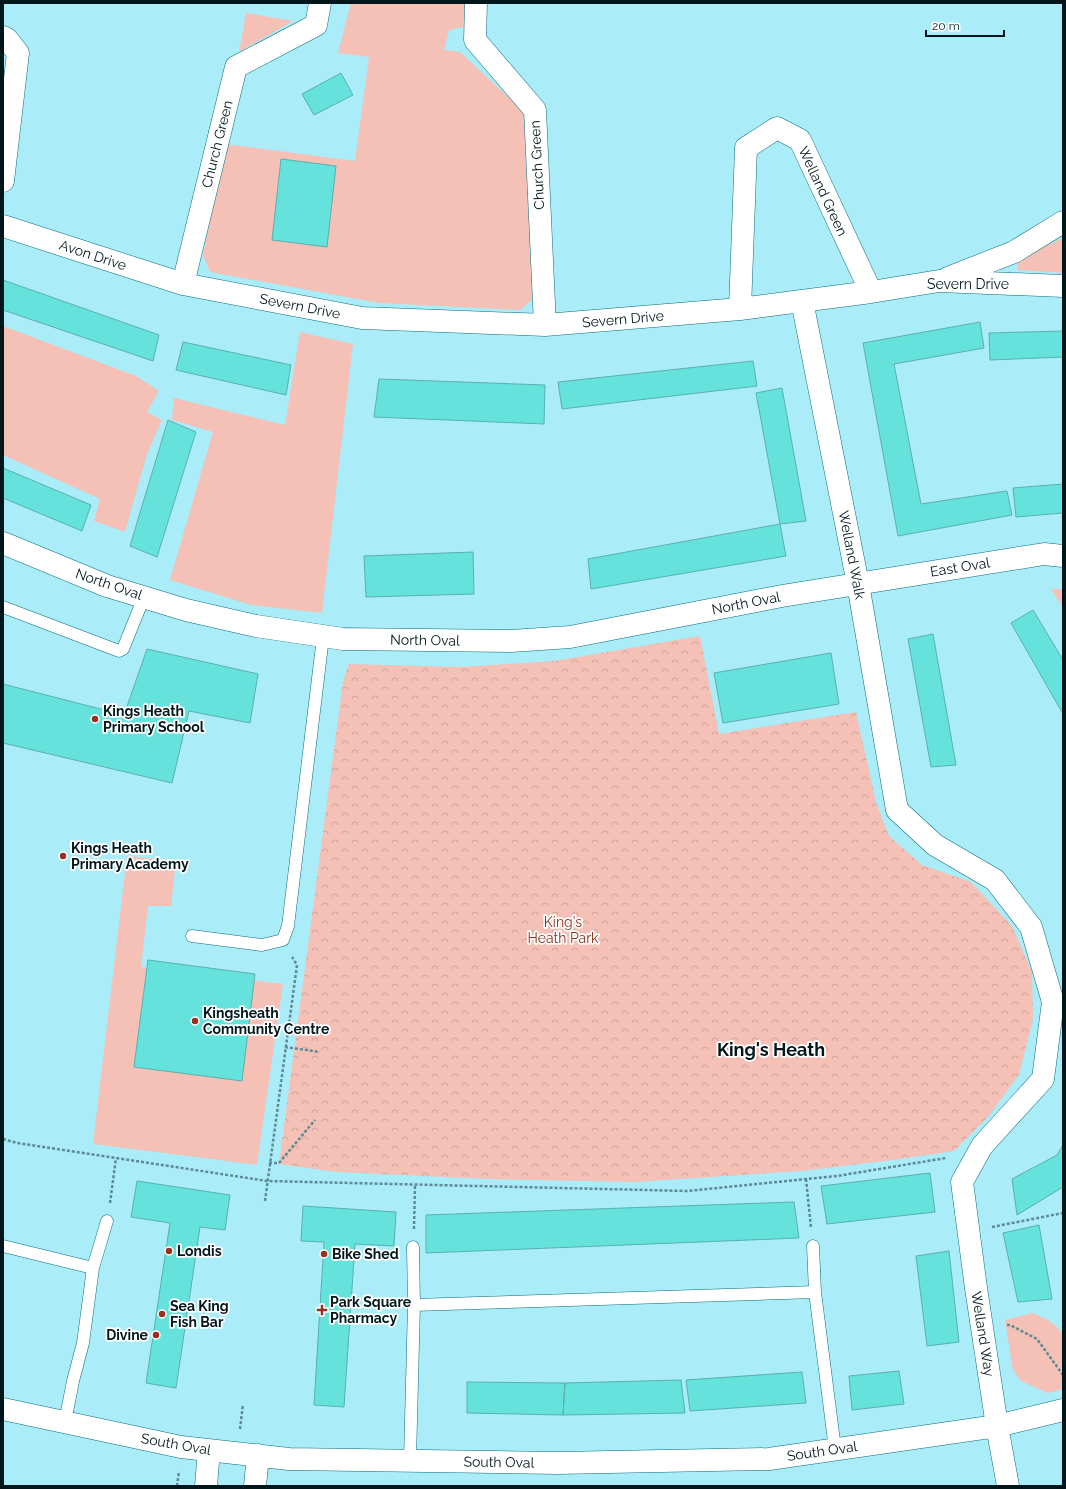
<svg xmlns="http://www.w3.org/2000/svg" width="1066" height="1489" font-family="Raleway,sans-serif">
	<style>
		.grass { fill: #f5c0b5 }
		.park { fill: url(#park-crowns) }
		.building { fill: #66e2dd; stroke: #59b0ad }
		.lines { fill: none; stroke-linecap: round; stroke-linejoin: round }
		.lane-casing { stroke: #056d7d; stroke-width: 13 }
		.street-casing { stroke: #056d7d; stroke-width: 23 }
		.path { stroke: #5d8a93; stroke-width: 2.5; stroke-dasharray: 3 2; stroke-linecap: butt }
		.lane { stroke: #fff; stroke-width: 12 }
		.street { stroke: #fff; stroke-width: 22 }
		.poi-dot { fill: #992f1e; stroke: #fff; stroke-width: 1.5 }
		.labels { text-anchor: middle; stroke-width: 3.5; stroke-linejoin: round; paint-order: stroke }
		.street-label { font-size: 14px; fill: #00161a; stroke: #fff }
		.poi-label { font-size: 14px; font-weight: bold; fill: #00161a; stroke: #fff; text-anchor: start }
		.park-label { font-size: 14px; fill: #912b1b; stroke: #fff }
		.district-label { font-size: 18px; font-weight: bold; fill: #00161a; stroke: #fff }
	</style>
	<defs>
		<pattern id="park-crowns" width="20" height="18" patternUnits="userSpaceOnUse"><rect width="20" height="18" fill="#f5c0b5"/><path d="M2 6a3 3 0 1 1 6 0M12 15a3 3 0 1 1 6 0" fill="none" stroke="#d0a49b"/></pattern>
	</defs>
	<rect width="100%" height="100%" fill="#abecf9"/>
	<path class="grass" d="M351,3h117v13l-5,11 -14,3 -5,20 16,2 69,64 5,182 -14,12 -141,-7 -169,-31 -7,-17 22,-111 130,17 14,-104 -31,-4z
		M246,13l47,8 -54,31z
		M1063,238v35l-45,-3 -1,-11z
		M3,326l133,50 23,15 -12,21 15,8 -15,34 -22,78 -31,-11 6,-22 -97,-44z
		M300,332l53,12 -31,269 -71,-8 -81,-25 43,-148 -41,-12 2,-22 111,27z
		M1051,589h12v19z
		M127,856l49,5 -5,45h-23l-7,61 142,17 -26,181 -164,-21z
		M1033,1313l15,7 8,6 7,9v54l-15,4 -27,-12 -8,-11 -8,-50z"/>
	<path class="park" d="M700,636l19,98 137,-22 20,90 13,34 33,29 49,17 41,44 20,46 1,47 -14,56 -31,42 -34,34 -61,9 -92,11 -166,11 -146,-3 -152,-7 -58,-8 64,-482 6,-18 112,3 93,-6z"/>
	<path class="building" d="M341,73l12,22 -39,20 -12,-21z
		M281,159l55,7 -9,81 -55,-7z
		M3,280l156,55 -6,26 -150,-51z
		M980,322l4,26 -90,16 27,140 86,-13 5,24 -114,21 -35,-193z
		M1063,331v26l-73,3 -1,-27z
		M183,342l108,23 -5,30 -110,-25z
		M753,361l4,25 -195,23 -4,-27z
		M379,379l166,6 -1,39 -170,-7z
		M782,388l24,133 -26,3 -24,-131z
		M168,420l28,12 -39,125 -27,-11z
		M3,468l88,37 -9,26 -79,-33z
		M1063,484v29l-47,4 -3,-29z
		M780,524l6,32 -195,33 -3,-30z
		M473,552l1,42 -108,3 -2,-41z
		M1033,610l30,50v54l-52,-91z
		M933,634l23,131 -25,2 -23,-128z
		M147,649l111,25 -8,49 -61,-12 -17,72 -169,-40v-59l121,31z
		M831,653l8,51 -116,19 -9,-50z
		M148,960l107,14 -13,107 -108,-14z
		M1063,1145v42l-46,28 -5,-36 45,-24z
		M930,1173l5,39 -108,12 -6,-38z
		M137,1181l93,14 -5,35 -25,-3 -24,161 -30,-5 24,-160 -39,-6z
		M794,1202l5,36 -373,15v-38z
		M303,1206l93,6 -2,34 -39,-2 -11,163 -30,-2 10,-163 -23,-1z
		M1039,1225l13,74 -34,3 -15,-69z
		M949,1251l10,91 -32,4 -11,-90z
		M899,1371l5,33 -52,6 -3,-34z
		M802,1372l4,31 -116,8 -4,-31z
		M681,1380l4,33 -122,2 2,-32z
		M467,1382l98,1 -2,32 -96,-2z"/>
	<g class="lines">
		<g class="lane-casing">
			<path id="lane" d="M3,607l116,44 4,-2 21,-52
				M192,936l70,9 21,-5 5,-14 35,-289
				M3,1246l90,22
				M813,1246l2,46 20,157
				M413,1247l1,58
				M65,1422l8,-41 10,-38 10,-75 14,-47
				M410,1460l4,-155 401,-13"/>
		</g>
		<g class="street-casing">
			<path id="street" d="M476,3l-1,37 60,70 10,215
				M3,37l4,2 11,14 -15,128
				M3,226l180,58 179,34 183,7 195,-16 131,-17 68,-11 124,5
				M948,278l66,-26 49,-30
				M183,284l53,-217 80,-42 4,-22
				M802,301l56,283 39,226 38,35 60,35 36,47 22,75 -10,77 -61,67 -20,36 14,106 21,138 11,60
				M740,309l6,-161 31,-20 23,12 71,152
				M3,543l104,43 79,24 70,16 87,13 168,2 59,-4 212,-41 262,-42 19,2
				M3,1409l178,38 108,12 269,4 211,-4 228,-33 66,-16
				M206,1486l3,-36
				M255,1486l3,-31"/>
		</g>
		<path class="path" d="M285,1047l35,5
			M3,1139l14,4 250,38 421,10 149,-15 109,-18
			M269,1163h10l36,-43
			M806,1179l5,49
			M265,1201l32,-236 -5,-8
			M110,1203l6,-45
			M992,1227l71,-14
			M414,1229l1,-44
			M1007,1325h3l27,14 26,36
			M240,1429l3,-25
			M177,1486l2,-15"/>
		<use href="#lane" class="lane"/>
		<use href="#street" class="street"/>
	</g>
	<g class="poi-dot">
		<circle cx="95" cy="719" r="4"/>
		<circle cx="63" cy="856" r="4"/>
		<circle cx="195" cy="1021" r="4"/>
		<circle cx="169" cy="1251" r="4"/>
		<circle cx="324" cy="1254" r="4"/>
		<path d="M320 1304h4v4h4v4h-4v4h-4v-4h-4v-4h4z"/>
		<circle cx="162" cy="1314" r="4"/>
		<circle cx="156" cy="1335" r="4"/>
	</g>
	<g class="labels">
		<g class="street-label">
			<text transform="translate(217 144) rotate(-76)" y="5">Church Green</text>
			<text transform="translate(537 165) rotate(-93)" y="5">Church Green</text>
			<text transform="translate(823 191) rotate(65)" y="5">Welland Green</text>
			<text transform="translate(93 255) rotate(18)" y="5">Avon Drive</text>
			<text x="968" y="289">Severn Drive</text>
			<text transform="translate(300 306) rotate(11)" y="5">Severn Drive</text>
			<text transform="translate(623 319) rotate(-5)" y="5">Severn Drive</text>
			<text transform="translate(852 555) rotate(79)" y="5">Welland Walk</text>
			<text transform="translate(960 567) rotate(-9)" y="5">East Oval</text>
			<text transform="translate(109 584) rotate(19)" y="5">North Oval</text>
			<text transform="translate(746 603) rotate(-11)" y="5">North Oval</text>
			<text transform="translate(425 640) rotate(1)" y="5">North Oval</text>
			<text transform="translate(983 1334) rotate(81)" y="5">Welland Way</text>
			<text transform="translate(176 1444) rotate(10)" y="5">South Oval</text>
			<text transform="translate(822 1451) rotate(-8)" y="5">South Oval</text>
			<text transform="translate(499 1462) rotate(1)" y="5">South Oval</text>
		</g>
		<g class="poi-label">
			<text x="103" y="716">Kings Heath<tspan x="103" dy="16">Primary School</tspan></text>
			<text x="71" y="853">Kings Heath<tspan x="71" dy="16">Primary Academy</tspan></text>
			<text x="203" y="1018">Kingsheath<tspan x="203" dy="16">Community Centre</tspan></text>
			<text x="177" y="1256">Londis</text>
			<text x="332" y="1259">Bike Shed</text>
			<text x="330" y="1307">Park Square<tspan x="330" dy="16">Pharmacy</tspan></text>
			<text x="170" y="1311">Sea King<tspan x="170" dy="16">Fish Bar</tspan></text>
			<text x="148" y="1340" text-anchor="end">Divine</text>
		</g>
		<g class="park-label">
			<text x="563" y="927">King's<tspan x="563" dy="16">Heath Park</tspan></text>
		</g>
		<g class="district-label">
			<text x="771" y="1056">King's Heath</text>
		</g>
	</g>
	<rect width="1066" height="1489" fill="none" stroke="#00161a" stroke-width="8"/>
	<path d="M926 30v6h78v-6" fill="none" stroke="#00161a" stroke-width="2"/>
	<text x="932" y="30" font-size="12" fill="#00161a" stroke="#ffffff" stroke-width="3" paint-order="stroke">20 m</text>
</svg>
